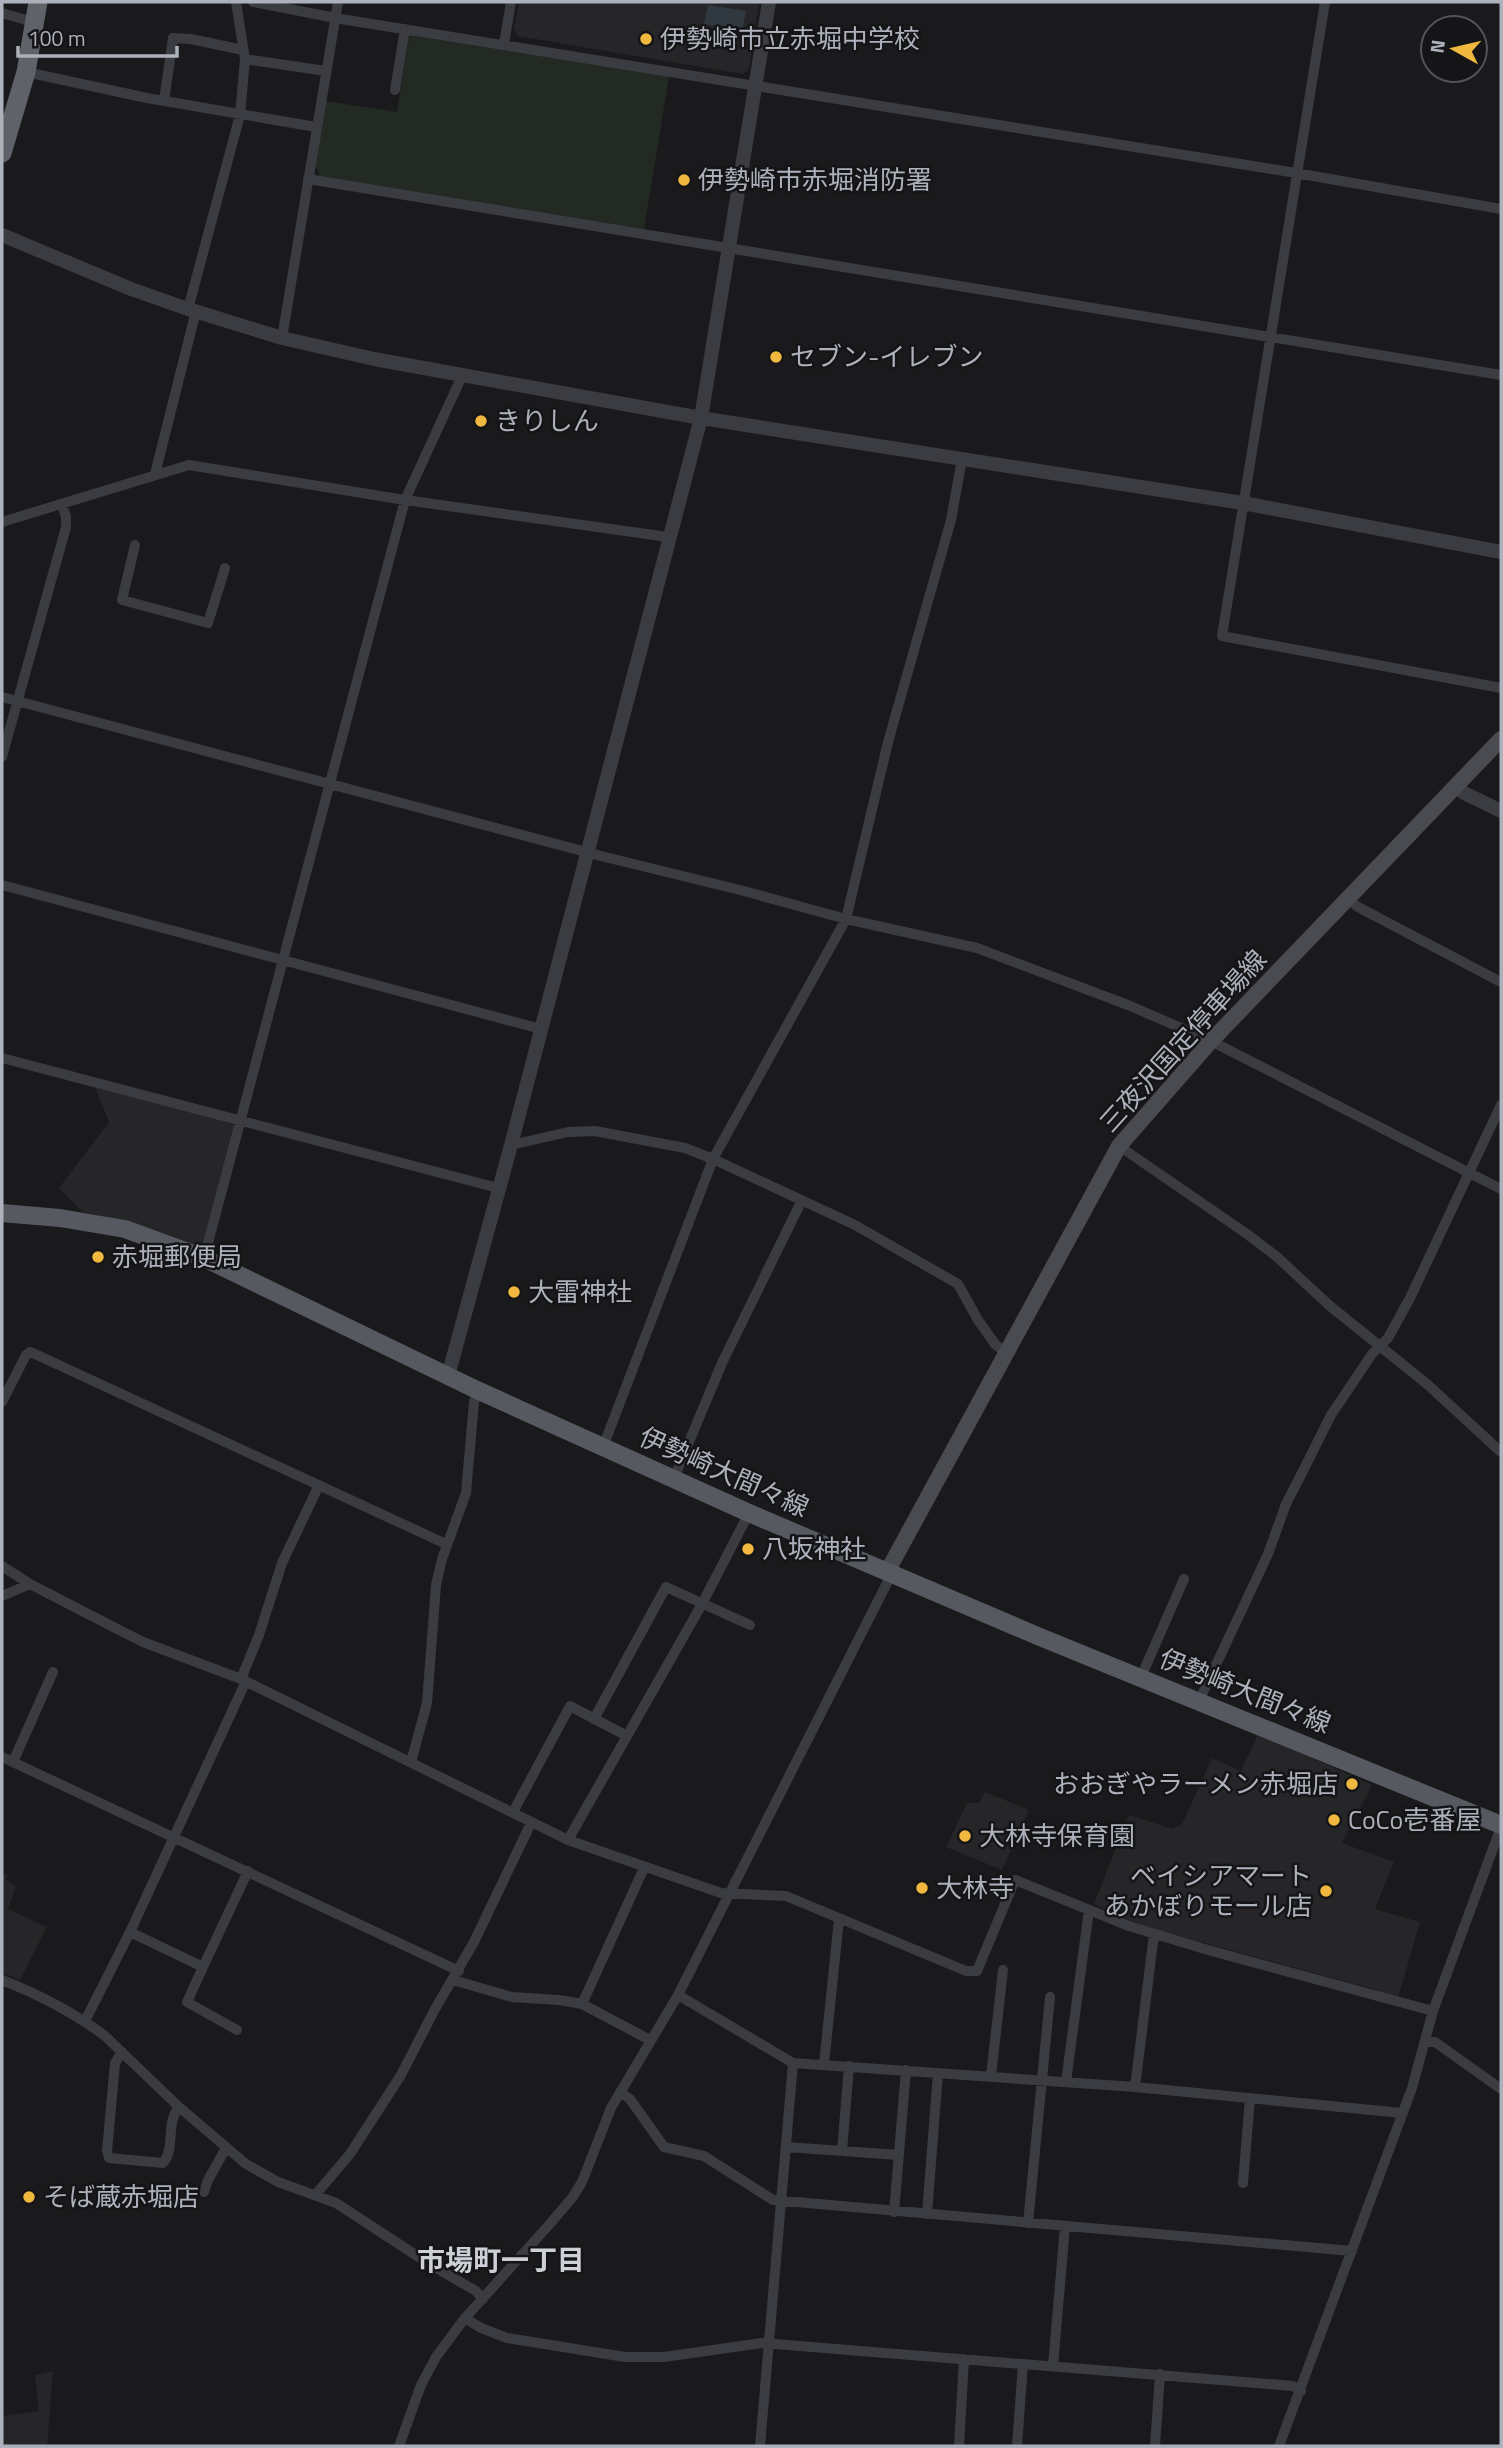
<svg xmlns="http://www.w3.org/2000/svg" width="1503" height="2448" font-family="'Titillium Web','Noto Sans JP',sans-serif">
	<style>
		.built { fill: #262629 }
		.green { fill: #222a23 }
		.water { fill: #303940 }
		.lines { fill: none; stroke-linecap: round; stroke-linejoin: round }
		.minor { stroke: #3b3c41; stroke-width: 10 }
		.tertiary { stroke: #3b3c41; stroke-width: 14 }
		.secondary { stroke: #494b51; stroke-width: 16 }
		.primary { stroke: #575960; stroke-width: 18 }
		.trunk { stroke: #5f6269; stroke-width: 19 }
		.poi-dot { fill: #f0b83e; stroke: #151517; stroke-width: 2.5 }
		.labels { text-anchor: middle; stroke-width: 5; stroke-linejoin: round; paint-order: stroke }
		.poi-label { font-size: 26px; fill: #adb1bb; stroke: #151517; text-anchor: start }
		.street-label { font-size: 26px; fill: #adb1bb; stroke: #151517 }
		.neighbourhood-label { font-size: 28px; font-weight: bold; fill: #ced0d7; stroke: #151517 }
	</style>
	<rect width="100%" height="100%" fill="#1a1a1c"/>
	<path class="built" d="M519,2h240l-10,67 -6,5 -225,-38 -4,-8z
		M95,1087l137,35 2,4 -30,116 -10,5 -69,-25 -42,-10 -24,-24 50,-66z
		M1258,1734l114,51 -30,58 52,19 -19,47 45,13 -22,76 -25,-9 -216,-59 -34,-12 -29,-14 35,-89 44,14 9,-5 30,-66 29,13z
		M985,1792l44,18 -27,60 -56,-23 21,-44h12z
		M2,1873l5,2 -1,5 10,6 -8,23 39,18 -27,53 -18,-7z
		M53,2371l-6,75h-45v-30l37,-5 -4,-36z"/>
	<path class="green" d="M413,36l256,40 -25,153 -324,-53 -5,-11 11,-64 71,11 12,-74z"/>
	<path class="water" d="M708,5l38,6 -4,20 -38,-7z"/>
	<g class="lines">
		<path class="minor" d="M253,2l88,17 955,154 205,36
			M1325,2l-103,634 279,52
			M2,13l34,10
			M504,44l7,-42
			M245,59l81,12
			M26,72l121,26 169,29
			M395,90l10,-61
			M164,101l9,-63 18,1 52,11
			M308,179l1193,196
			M188,309l52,-194 5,-56 -9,-57
			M282,338l56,-336
			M155,474l41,-163
			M2,522l187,-57 216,35 263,37
			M135,545l-13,55 86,23 17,-55
			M2,697l603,160 139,34 102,28 131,29 151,57 83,36 290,148
			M2,757l64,-230v-10l-4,-13
			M2,885l539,144
			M1349,899l9,8 143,75
			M2,1058l496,130
			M511,1145l57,-13 27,-1 90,17 28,11 142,66 103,59 20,36 17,24 10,8
			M1119,1146l128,88 29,22 54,50 97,78 74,68
			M204,1258l201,-758 57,-124
			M2,1402l24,-47 4,-3 5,2 411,190
			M603,1447l110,-288 133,-240 42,-177 63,-222 11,-61
			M674,1478l48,-115 80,-163
			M2,1566l28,18 93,48 20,10 98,37 327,161 153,53 65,3 180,75h11l38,-91 114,46 79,24 225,61
			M2,1596l28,-12
			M1141,1677l43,-98
			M241,1679l18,-44 23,-72 37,-78
			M1199,1701l69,-147 18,-50 20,-39 25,-50 41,-61 16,-16 22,-40 91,-193
			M594,1719l72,-132 84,38
			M2,1757l457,214
			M13,1762l40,-90
			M411,1762l16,-59 9,-118 6,-26 24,-66 8,-91 3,-12
			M513,1812l57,-106 57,30
			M568,1840l134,-236 47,-91
			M130,1932l73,35 45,-96
			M203,1967l-16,35 50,28
			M2,1980c38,15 70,31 103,56l74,71 67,57 32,18 58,21 95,62 45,26 7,8
			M453,1980l59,17 47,3 23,4 68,36
			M678,1995l115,68 342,24 267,26
			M582,2004l62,-136
			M85,2021l45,-89 116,-251
			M1426,2042h9l66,47
			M122,2052l-7,11 -8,88 2,7 54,5c13,-15 2,-40 16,-56
			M824,2064l15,-145
			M991,2076l12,-106
			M1066,2082l23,-172
			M1135,2087l19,-153
			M620,2092l10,7 34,48 40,9 69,44 579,51
			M786,2147l113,8
			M842,2151l7,-85
			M1243,2183l7,-85
			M204,2192l4,-12 18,-32
			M316,2194l34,-40 51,-79 34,-66 39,-67 57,-119
			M894,2212l12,-142
			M927,2214l11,-141
			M1028,2223l22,-226
			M465,2318l16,10 26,10 118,19h39l98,-14 531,43 8,5
			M1053,2366l12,-140
			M399,2446l22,-61 15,-28 29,-39 83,-92 24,-28 10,-16 29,-74 67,-113 208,-410 3,-7 -2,-6
			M760,2446l33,-383
			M959,2446l5,-87
			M1017,2446l6,-82
			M1155,2446l5,-72
			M1279,2446l133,-358 21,-77 68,-184"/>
		<path class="tertiary" d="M2,235l129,54 57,20 94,29 92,21 327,59 542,85 258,49
			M1457,786l7,7 37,18
			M448,1376l63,-231 190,-727 68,-416"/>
		<path class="secondary" d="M887,1572l232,-426 92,-105 290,-302"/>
		<path class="primary" d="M2,1213l58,5 65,11 79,29 273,132 272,123 291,124 461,188"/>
		<path class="trunk" d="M2,153l24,-81 12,-70"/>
	</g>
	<g class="poi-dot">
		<circle cx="646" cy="39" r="7"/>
		<circle cx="684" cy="180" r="7"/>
		<circle cx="776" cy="357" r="7"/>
		<circle cx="481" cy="421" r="7"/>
		<circle cx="98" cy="1257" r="7"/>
		<circle cx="514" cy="1292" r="7"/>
		<circle cx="748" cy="1549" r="7"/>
		<circle cx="1352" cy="1784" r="7"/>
		<circle cx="1334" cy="1820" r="7"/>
		<circle cx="965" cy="1836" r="7"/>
		<circle cx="922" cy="1888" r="7"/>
		<circle cx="1326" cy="1891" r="7"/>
		<circle cx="29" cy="2197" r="7"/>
	</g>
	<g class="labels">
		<g class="poi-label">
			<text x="660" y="48">伊勢崎市立赤堀中学校</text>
			<text x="698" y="189">伊勢崎市赤堀消防署</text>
			<text x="790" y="366">セブン-イレブン</text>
			<text x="495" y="430">きりしん</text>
			<text x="112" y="1266">赤堀郵便局</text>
			<text x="528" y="1301">大雷神社</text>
			<text x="762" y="1558">八坂神社</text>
			<text x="1338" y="1793" text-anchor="end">おおぎやラーメン赤堀店</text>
			<text x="1348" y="1829">CoCo壱番屋</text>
			<text x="979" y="1845">大林寺保育園</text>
			<text x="1312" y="1885" text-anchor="end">ベイシアマート<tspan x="1312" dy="30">あかぼりモール店</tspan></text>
			<text x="936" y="1897">大林寺</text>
			<text x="43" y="2206">そば蔵赤堀店</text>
		</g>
		<g class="street-label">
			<text transform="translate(1183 1041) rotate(-48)" y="9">三夜沢国定停車場線</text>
			<text transform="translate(724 1472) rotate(24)" y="9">伊勢崎大間々線</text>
			<text transform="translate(1245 1691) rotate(22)" y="9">伊勢崎大間々線</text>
		</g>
		<g class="neighbourhood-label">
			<text x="501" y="2270">市場町一丁目</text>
		</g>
	</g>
	<rect width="1503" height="2448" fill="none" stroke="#adb1bb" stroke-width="7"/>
	<g transform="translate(1454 49) rotate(278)"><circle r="33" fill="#151517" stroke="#525359" stroke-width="2"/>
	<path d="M0-5L12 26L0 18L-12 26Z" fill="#f0b83e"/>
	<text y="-10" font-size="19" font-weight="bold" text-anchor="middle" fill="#adb1bb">N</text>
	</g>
	<path d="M18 46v10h159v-10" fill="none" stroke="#adb1bb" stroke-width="3.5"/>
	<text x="28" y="46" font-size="21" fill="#adb1bb" stroke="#151517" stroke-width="5" paint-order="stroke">100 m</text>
</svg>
